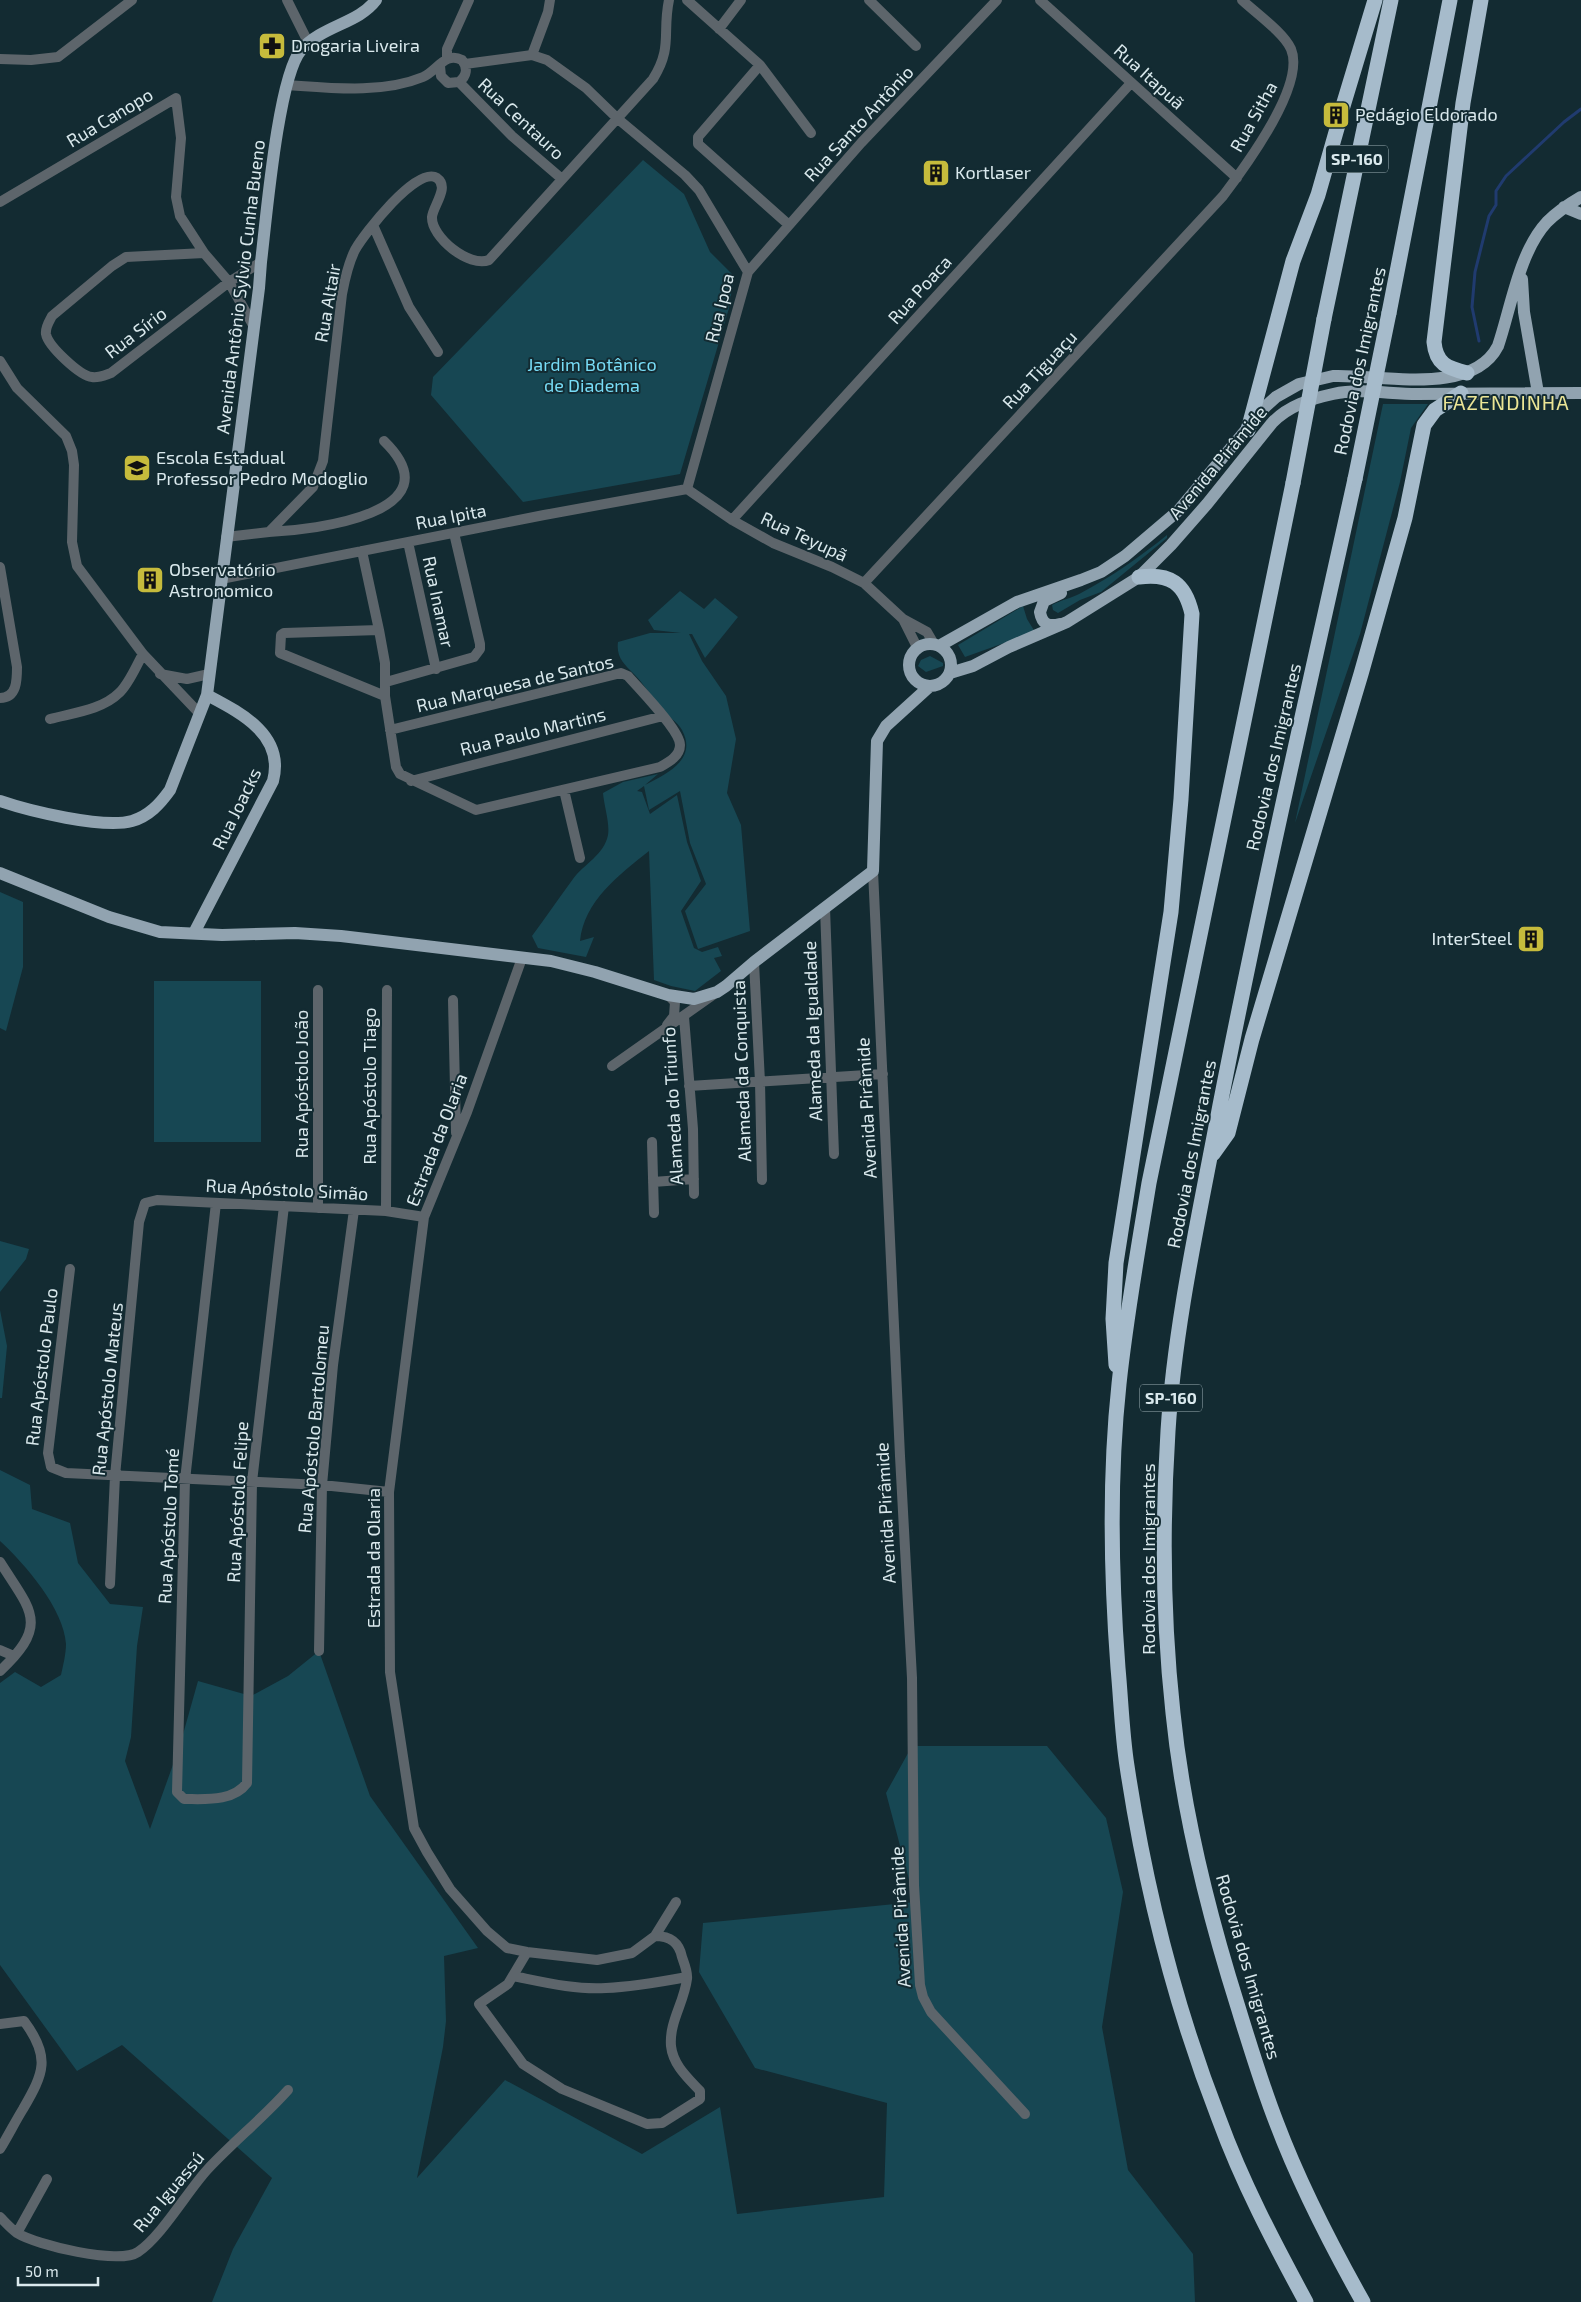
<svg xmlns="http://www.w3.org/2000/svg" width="1581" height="2302" font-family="'Exo 2',sans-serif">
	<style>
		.green { fill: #174753 }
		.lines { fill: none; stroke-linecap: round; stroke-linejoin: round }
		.stream { stroke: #203b6f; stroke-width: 3 }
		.minor { stroke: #5d656b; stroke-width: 10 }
		.major { stroke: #91a3b0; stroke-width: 12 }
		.highway { stroke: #a6bbcb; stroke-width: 15 }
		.highway-bridge { stroke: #a6bbcb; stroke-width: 15 }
		.labels { text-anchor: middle; stroke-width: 4; stroke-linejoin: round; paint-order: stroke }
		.shield { fill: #132b32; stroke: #9eb0b5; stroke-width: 1 }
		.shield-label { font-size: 16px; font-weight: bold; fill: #dae9ed }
		.poi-label { font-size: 18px; fill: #dae9ed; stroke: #132b32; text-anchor: start }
		.street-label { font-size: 18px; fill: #dae9ed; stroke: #132b32 }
		.park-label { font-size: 18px; fill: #78dcf6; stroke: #132b32 }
		.quarter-label { font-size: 20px; letter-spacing: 1px; fill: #ece696; stroke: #132b32 }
	</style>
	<rect width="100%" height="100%" fill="#132b32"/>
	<path class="green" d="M643,160l41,34 26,58 24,24 -5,32 -49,166 -157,28 -92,-107 2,-18z
		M1383,404h45l-17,24 -11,54 -40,152 -65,189z
		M1167,535v3l-66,54 -21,8 -22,13 -5,-3 -1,-5c9,-5 20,-7 29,-12 30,-16 59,-36 86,-58z
		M680,591l24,18 11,-11 23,19 -33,41 -13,-24h-3l13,27 24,35 10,43 -9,54 14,32 9,106 -52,18 -13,-38 21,-27 -16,-41 -10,-52 -31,19 -5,-24 -7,5 5,1 8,22 27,-19 10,47 14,39 -20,30 13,37 8,4 16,-5 4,9 -8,2 7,13 -26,20 -24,-5 -17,-6 -5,-129c-30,24 -65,50 -69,90l14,-4 -8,20 -48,-9 -6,-12c14,-19 27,-38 41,-57 11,-15 31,-24 35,-44 2,-12 -4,-29 -5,-42l20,-11 35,-8 -13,11c21,-11 53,-25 37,-55 -4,-8 -14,-13 -19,-19 -10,-12 -18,-26 -29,-37 -10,-10 -18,-17 -16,-32l32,-9h31l-27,-3 -6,-10z
		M1023,606l4,13 8,13 -70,25 -7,-12z
		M930,656l13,7v3l-17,6 -8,-6 3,-6z
		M0,892l23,10v65l-17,64 -6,-3z
		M154,981h107v161h-107z
		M0,1241l29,8 -3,10 -26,33z
		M0,1310l7,36 -5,52h-2z
		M0,1470l30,15 2,24 38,14 8,40 32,41 33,3 -6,39 -6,91 -6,24 25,68 30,-84 18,-64 53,15 37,-20 31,-25 51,145 108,152 -34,8 2,65 -3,26 -26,131 88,-98 137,74 78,-47 17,107 147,-17 3,-94 -132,-35 -56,-96 4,-49 212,-21 -29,-109 26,-47h135l59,72 17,74 -21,135 26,143 65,84 2,48h-983l21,-53 39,-71 -150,-133 -45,26 -77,-106v-282l15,-11 26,15 20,-12c2,-9 5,-21 5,-31 -2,-35 -41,-80 -66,-103z"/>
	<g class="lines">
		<path class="stream" d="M1479,341l-7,-34 3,-35 14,-56 7,-11v-14l10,-15 58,-54 17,-13"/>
		<path class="minor" d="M287,0l21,42
			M687,0l73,65 -62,72v7l91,81
			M869,0l47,46
			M1040,0l197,178
			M719,29l22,-29
			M532,55l16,-43 2,-12
			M447,58v-9l22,-49
			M0,59l31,1 27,-3 74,-57
			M465,64l67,-9 15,5 39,28 32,31 67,56 14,15 49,82 -61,217
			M760,65l51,68
			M459,82l53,54 50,43
			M288,85c43,3 94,9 135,-8 14,-6 22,-26 39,-17 6,8 5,16 -3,22l-11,1 -7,-7 -1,-10
			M0,202l176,-104 5,40 -5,59 4,19 24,37 25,29 24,43
			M373,225l36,82 29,45
			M204,253l-78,4 -14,9 -60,50c-3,6 -7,11 -6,18 2,12 34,42 46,43 7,1 13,-2 19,-4l118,-91 32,-20
			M748,272l113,-129 136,-143
			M0,361l17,27 49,48 6,15 2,14 -2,77 5,24 66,88 57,60
			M687,489l45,31 41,23 59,24 32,16 39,36 24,13 7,12
			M732,520l399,-437
			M269,532c45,-2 189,-19 115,-91
			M226,537l43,-5 44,-45 10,-26 19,-167c3,-16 6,-30 13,-44 9,-16 62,-85 82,-72 13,9 -4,28 -5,39 -1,20 37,51 57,43l164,-181c20,-32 9,-46 16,-79
			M408,542l28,127
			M362,551l17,79 6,33v33l11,71 4,7 76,36 184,-43c9,-5 20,-11 20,-22 0,-15 -41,-56 -52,-69l-7,-3 -231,57
			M0,567l17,100c0,13 0,31 -17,31
			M221,579l323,-64 143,-26
			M864,583l359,-387c22,-29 83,-111 68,-147 -7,-16 -35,-36 -49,-49
			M903,619l15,30
			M379,630l-95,3 -3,2 -1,18 105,43
			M160,674l27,5 22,-5
			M386,682l88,-25 6,-8v-5l-26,-111
			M50,719c22,-6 52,-9 69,-26 10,-9 17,-27 24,-39
			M411,781l252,-65
			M564,790l16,68
			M873,871l27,585 12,222 2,207 6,100 3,12 8,15 94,102
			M825,908l9,246
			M522,958l-55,154 -43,105 -35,275 1,180 24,156 13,24 23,37 37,42 20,17 20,4 70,8 35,-7 23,-17 21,-34
			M754,962l6,120 2,98
			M453,1000l3,133
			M684,1017l9,112 1,65
			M667,1025l7,-9 1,-14 -7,-7
			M612,1066l101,-71
			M689,1086l194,-12
			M652,1142l2,71
			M653,1182l41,-3
			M216,1203l-31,277 -8,312 7,7c21,0 49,3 63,-16l5,-301 32,-276
			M318,1208v-218
			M386,1211l1,-221
			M70,1269l-22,184 3,14 15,6 256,12 67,7
			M0,1562c31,49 50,62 0,109
			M110,1584l5,-108 24,-254 6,-19 12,-3 229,11 38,6
			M0,1650l14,6
			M319,1651l3,-166 11,-120 21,-155
			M527,1952l-19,32 -29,20 44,60 39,25 85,35 15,-1 38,-24v-8c-12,-13 -27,-26 -29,-45 -2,-24 13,-43 16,-67 1,-7 -3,-16 -5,-22 -3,-15 -12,-21 -27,-21
			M513,1976c30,6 62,14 93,12 27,-1 54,-6 81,-11
			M0,2024l24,-3c27,36 20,52 -1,88 -8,13 -15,27 -23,40
			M0,2217c5,5 11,12 17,16 19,12 102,32 121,19 23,-15 49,-60 69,-82 26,-28 56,-52 81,-80
			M17,2233l30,-54"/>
		<path class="major" d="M1564,207l17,7
			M1522,279l2,33 14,81
			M1060,624c-12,3 -18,0 -20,-12l4,-11 17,-8
			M909 665a21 21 0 1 1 42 0a21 21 0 1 1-42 0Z
			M939,646l78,-44 64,-22 20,-8 24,-16 53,-45 88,-105 10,-9 23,-13 34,-8c47,-2 139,21 165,-30 13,-38 21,-94 49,-124 10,-10 22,-18 34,-25
			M950,673l23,-7 36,-19 58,-25 72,-45 32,-32 36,-41 65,-81c16,-17 38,-24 61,-29 27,-6 56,0 84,0 54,0 109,-1 164,-1
			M0,801c29,10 103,28 132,20 17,-5 28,-17 38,-31l37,-95 52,-407 2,-26c5,-41 17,-185 40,-212 22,-25 57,-26 75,-50
			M0,873l109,44 51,15 62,3 73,-2 46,3 210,25 44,11 73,23 26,4 23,-7 9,-6 28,-24 119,-91 4,-130 9,-15 44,-40
			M194,933l79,-152c12,-46 -32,-68 -66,-86"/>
		<path class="highway" d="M1343,106l32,-106
			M1389,313l61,-313
			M1324,319l67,-319
			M1467,373c-20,-5 -31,-9 -33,-31l29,-239 18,-103
			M1248,430l45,-169 25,-66 20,-70
			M1355,479c-46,208 -94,416 -135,626 -20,108 -45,216 -52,326 -6,93 -5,190 5,282 10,100 35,199 65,294 12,39 24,79 39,117 23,61 54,121 86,178
			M1293,483l-144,700c-11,67 -23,134 -30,201 -10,93 -8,191 -1,284 3,32 4,66 9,98 18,120 48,240 92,353 23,63 55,124 87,183
			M1213,1154l15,-21 24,-94 109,-365 44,-156 19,-93 11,-15 26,-17
			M1116,1365l-3,-46 3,-56 55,-351 10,-113 11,-185c-7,-31 -22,-41 -53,-37"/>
		<path class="highway-bridge" d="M1355,479l34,-166
			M1293,483l31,-164"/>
	</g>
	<defs>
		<g id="pharmacy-square" transform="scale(1.4375)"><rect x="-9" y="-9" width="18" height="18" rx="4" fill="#c6bb3c" stroke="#132b32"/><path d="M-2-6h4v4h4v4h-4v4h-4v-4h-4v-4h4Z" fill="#111"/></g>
		<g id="building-square" transform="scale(1.4375)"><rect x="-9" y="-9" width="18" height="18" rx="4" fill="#c6bb3c" stroke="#132b32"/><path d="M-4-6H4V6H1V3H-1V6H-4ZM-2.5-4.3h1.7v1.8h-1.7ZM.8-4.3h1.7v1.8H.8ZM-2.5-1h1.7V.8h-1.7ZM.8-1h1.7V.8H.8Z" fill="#111"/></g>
		<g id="school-square" transform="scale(1.4375)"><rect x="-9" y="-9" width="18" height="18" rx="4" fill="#c6bb3c" stroke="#132b32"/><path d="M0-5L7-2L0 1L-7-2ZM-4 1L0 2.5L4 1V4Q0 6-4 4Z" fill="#111"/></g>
	</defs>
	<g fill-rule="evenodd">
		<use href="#pharmacy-square" x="272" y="46"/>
		<use href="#building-square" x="1336" y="115"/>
		<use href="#building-square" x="936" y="173"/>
		<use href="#school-square" x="137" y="468"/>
		<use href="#building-square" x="150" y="580"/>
		<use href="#building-square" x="1531" y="939"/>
	</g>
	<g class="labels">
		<g class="shield">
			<rect x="1326" y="145.5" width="62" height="27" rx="4"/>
			<rect x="1140" y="1384.5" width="62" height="27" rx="4"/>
		</g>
		<g class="shield-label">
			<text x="1357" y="165">SP-160</text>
			<text x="1171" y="1404">SP-160</text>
		</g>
		<g class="poi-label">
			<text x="291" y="52">Drogaria Liveira</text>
			<text x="1355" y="121">Pedágio Eldorado</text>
			<text x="955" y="179">Kortlaser</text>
			<text x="156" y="464">Escola Estadual<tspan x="156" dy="21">Professor Pedro Modoglio</tspan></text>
			<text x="169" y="576">Observatório<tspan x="169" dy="21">Astronomico</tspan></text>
			<text x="1512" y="945" text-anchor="end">InterSteel</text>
		</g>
		<g class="street-label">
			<text transform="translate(1149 77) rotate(42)" y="6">Rua Itapuã</text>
			<text transform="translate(1254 117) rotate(-61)" y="6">Rua Sitha</text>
			<text transform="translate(110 118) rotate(-31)" y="6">Rua Canopo</text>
			<text transform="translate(521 119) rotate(43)" y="6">Rua Centauro</text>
			<text transform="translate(859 124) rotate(-47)" y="6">Rua Santo Antônio</text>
			<text transform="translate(241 287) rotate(-83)" y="6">Avenida Antônio Sylvio Cunha Bueno</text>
			<text transform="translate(920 290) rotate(-48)" y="6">Rua Poaca</text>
			<text transform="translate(328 303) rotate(-80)" y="6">Rua Altair</text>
			<text transform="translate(720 308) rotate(-76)" y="6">Rua Ipoa</text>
			<text transform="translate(136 333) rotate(-37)" y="6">Rua Sírio</text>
			<text transform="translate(1360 361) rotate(-78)" y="6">Rodovia dos Imigrantes</text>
			<text transform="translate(1040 370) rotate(-47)" y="6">Rua Tiguaçu</text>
			<text transform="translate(1218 463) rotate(-50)" y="6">Avenida Pirâmide</text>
			<text transform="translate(451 517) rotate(-11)" y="6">Rua Ipita</text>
			<text transform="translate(804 537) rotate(25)" y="6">Rua Teyupã</text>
			<text transform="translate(438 602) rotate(78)" y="6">Rua Inamar</text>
			<text transform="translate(515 684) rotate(-13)" y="6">Rua Marquesa de Santos</text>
			<text transform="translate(533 732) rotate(-14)" y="6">Rua Paulo Martins</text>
			<text transform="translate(1274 757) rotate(-77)" y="6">Rodovia dos Imigrantes</text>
			<text transform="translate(237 809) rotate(-64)" y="6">Rua Joacks</text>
			<text transform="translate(813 1031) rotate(-92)" y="6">Alameda da Igualdade</text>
			<text transform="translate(742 1071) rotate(-92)" y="6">Alameda da Conquista</text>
			<text transform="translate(302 1084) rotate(-90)" y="6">Rua Apóstolo João</text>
			<text transform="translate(370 1086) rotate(-90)" y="6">Rua Apóstolo Tiago</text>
			<text transform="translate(673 1106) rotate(-93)" y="6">Alameda do Triunfo</text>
			<text transform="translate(867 1108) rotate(-93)" y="6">Avenida Pirâmide</text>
			<text transform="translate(437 1140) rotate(-69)" y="6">Estrada da Olaria</text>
			<text transform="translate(1192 1154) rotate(-79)" y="6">Rodovia dos Imigrantes</text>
			<text transform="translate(287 1190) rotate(3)" y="6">Rua Apóstolo Simão</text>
			<text transform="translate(42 1367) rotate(-83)" y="6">Rua Apóstolo Paulo</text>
			<text transform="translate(108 1389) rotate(-84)" y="6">Rua Apóstolo Mateus</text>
			<text transform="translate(314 1429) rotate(-85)" y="6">Rua Apóstolo Bartolomeu</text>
			<text transform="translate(238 1502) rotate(-87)" y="6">Rua Apóstolo Felipe</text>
			<text transform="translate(886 1513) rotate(-93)" y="6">Avenida Pirâmide</text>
			<text transform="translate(169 1526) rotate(-87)" y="6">Rua Apóstolo Tomé</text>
			<text transform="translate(374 1558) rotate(-90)" y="6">Estrada da Olaria</text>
			<text transform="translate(1149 1559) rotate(-90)" y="6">Rodovia dos Imigrantes</text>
			<text transform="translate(901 1917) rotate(-93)" y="6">Avenida Pirâmide</text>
			<text transform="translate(1248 1967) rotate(74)" y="6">Rodovia dos Imigrantes</text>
			<text transform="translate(169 2192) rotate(-50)" y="6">Rua Iguassú</text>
		</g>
		<g class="park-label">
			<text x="592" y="371">Jardim Botânico<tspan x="592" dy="21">de Diadema</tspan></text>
		</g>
		<g class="quarter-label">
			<text x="1506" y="410">FAZENDINHA</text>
		</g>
	</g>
	<path d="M18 2277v8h80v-8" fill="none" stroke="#dae9ed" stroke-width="2.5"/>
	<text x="25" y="2277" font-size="15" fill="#dae9ed" stroke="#132b32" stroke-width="4" paint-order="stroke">50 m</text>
</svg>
